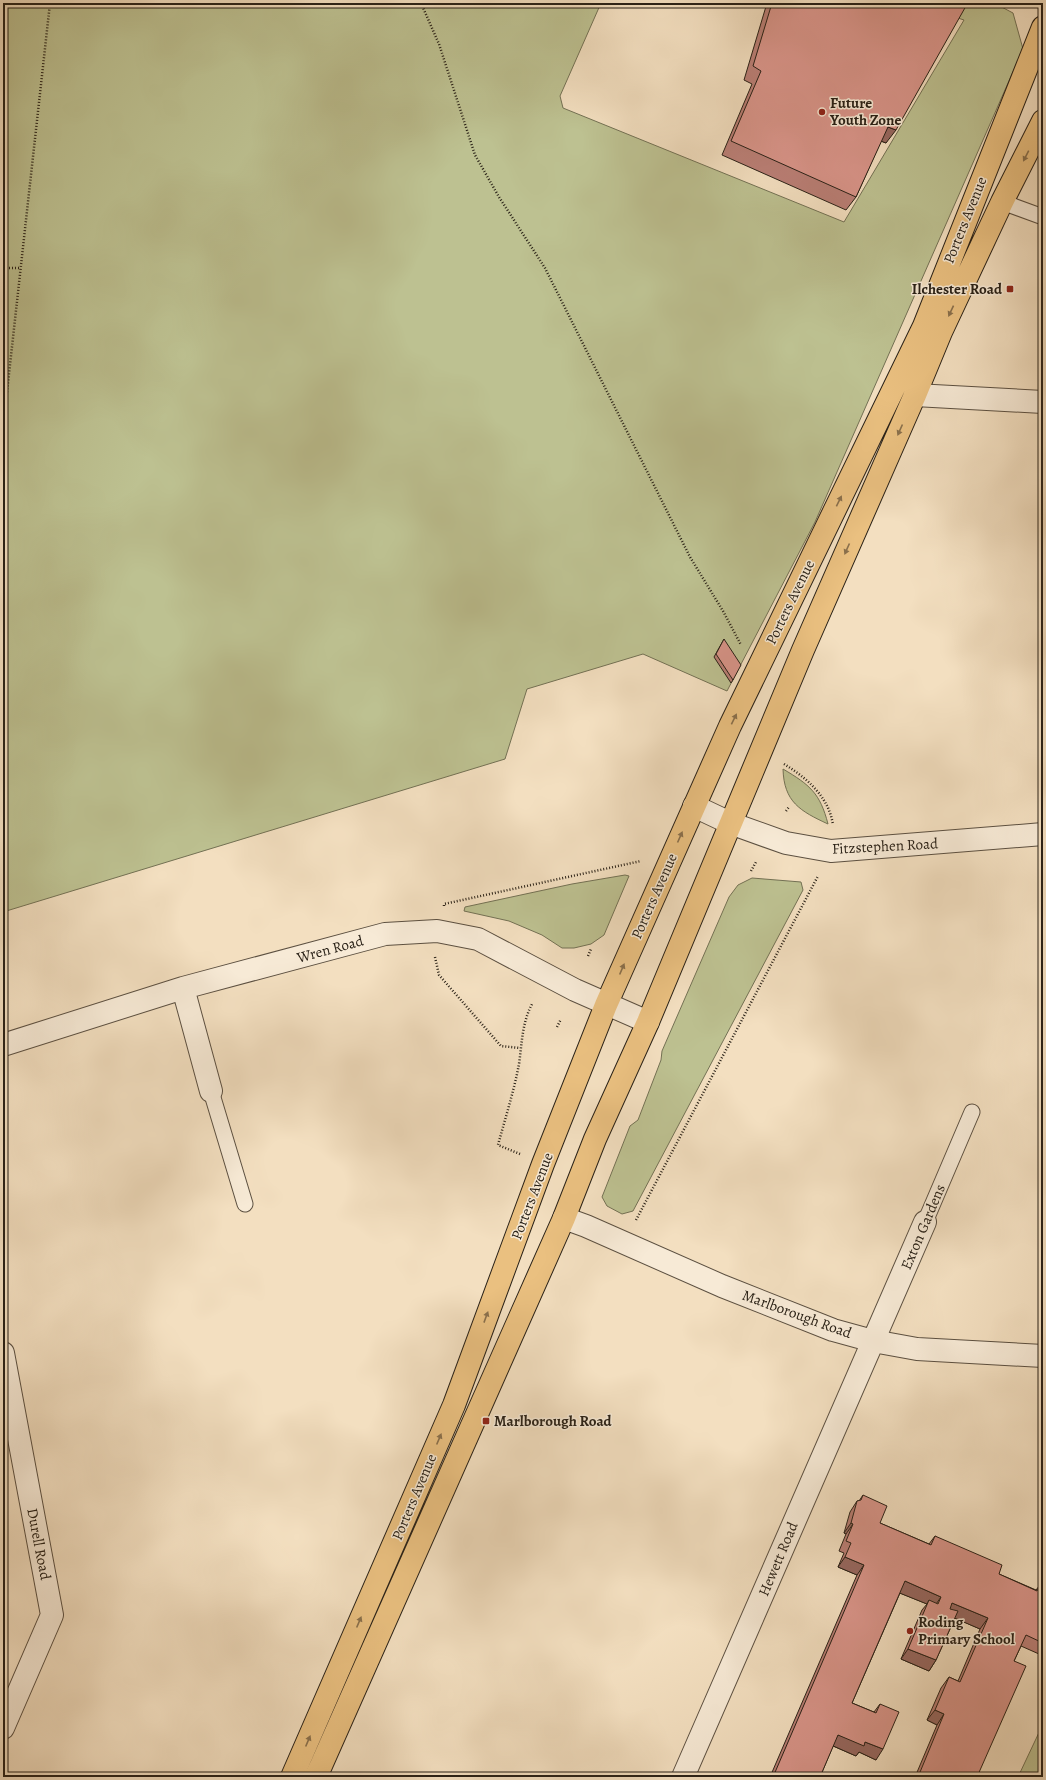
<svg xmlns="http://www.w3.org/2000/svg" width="1046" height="1780" font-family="Alegreya,serif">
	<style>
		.green { fill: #bdc191; stroke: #737154 }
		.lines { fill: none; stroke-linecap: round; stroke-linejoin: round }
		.lane-casing { stroke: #5c5041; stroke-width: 17 }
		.street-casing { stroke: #5c5041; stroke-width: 24 }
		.primary-casing { stroke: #292117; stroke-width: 24 }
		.path { stroke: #292117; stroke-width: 2.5; stroke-dasharray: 1 2; stroke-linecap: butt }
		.lane { stroke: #f7ead6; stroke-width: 15 }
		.street { stroke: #f7ead6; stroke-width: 22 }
		.primary { stroke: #eac080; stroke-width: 22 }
		.wall { fill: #ba7f76; stroke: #292117 }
		.shaded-wall { fill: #976860; stroke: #292117 }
		.building { fill: #d89489; stroke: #292117 }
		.oneway { fill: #8a704c }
		.poi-dot { fill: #8f2418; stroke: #f7ead6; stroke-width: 1.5 }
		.labels { text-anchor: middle; stroke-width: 3; stroke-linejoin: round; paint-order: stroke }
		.poi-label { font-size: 15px; font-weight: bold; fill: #292117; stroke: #f7ead6; text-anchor: start }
		.street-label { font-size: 15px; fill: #292117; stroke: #f7ead6 }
	</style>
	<rect width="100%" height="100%" fill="#f3dfc0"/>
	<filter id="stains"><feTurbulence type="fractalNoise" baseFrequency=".005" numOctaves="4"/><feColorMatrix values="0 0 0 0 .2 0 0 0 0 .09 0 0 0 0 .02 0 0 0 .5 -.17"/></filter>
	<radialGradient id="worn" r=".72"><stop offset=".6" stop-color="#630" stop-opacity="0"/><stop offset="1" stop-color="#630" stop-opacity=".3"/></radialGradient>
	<path class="green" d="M3,3h598l-41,93 3,12 281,114 120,-202 -53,-17h83l19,10 10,36 -208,473 -88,169 -84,-37 -116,35 -22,70 -502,153z
		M783,769c27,16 37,24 45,55 -28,-13 -44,-22 -45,-55z
		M625,875l4,1 -25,59 -13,9 -17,4h-12l-20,-13 -33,-14 -45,-10 1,-4 107,-23z
		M752,878l49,4 2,8 -170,321 -11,3 -15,-8 -5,-9 28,-71 8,-6 23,-60 1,-9 67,-154 9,-12z
		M1043,1724v53h-25z"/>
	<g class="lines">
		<g class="lane-casing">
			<path id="lane" d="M1002,202l41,15
				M211,1091l34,113
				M925,1222l47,-110"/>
		</g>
		<g class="street-casing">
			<path id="street" d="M915,395l128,7
				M694,806l36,17 56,20 45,8 212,-17
				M183,988l28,103
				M3,1045l180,-57 202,-54 52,-3 41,8 97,51 73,32
				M564,1218l22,8 136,60 111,44 40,11 44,8 126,7
				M3,1353l49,262 -49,113
				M683,1777l242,-555"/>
		</g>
		<g class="primary-casing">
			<path id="primary" d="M292,1777l162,-372 89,-241 63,-159 124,-279 194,-400 119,-299
				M316,1777l248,-559 31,-79 53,-117 155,-372 112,-255 26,-63 61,-130 41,-81"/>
		</g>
		<path class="path" d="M421,3l18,41 36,111 24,42 46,71 145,289 33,54 18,34
			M3,268h18
			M3,428l47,-425
			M784,764c23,14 45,33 49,61
			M786,811l3,-4
			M751,871l5,-9
			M444,906v-2l197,-43
			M588,956l3,-7
			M435,957l4,18 62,71 19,2
			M557,1027l4,-8
			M520,1154l-22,-9c7,-26 16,-54 21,-81 3,-21 3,-41 13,-60
			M636,1220l182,-344"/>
		<use href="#lane" class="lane"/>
		<use href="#street" class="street"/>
		<use href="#primary" class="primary"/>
	</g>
	<path class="wall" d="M767,3h188l-69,140 -5,-2 -25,56 -10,13 -124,-55 30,-71 -8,-4z
		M724,639l9,41 -2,3 -17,-26z
		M863,1495l17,28 49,21 6,-8 64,38 37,16 4,-5 3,2v62l-4,5 -18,-8 -7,15 -37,116h-62l22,-52 -10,-5 14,-32 8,-11 9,4 22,-52 -25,-11 -19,42 -7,11 -28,-12 21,-49 5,-6 -27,-11 -48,110 22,9 6,-8 -4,56 -17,-8 -3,4 -23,-10 -13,31h-50l87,-202 -19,-8 6,-14 -5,-2 7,-17 -2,-1 6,-21 7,-11h2z"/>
	<path class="shaded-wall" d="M888,127l8,3 -10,13 -8,-3z
		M851,1523l2,1 -7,10 -2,-1z
		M845,1557l19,8 -7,10 -19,-8z
		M905,1581l36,16 -7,10 -5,-7 -2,4 -30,-12z
		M952,1603l36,15 -8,11 -35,-15z
		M908,1649l28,11 -7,11 -28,-12z
		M935,1710l9,4 -7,11 -10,-5z
		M838,1735l27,7 18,7 -7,11 -17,-8 -3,4 -25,-11z"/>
	<path class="building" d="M772,3h183l11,3 -70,124 -8,-3 -32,70 -125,-56 30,-70 -8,-5z
		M724,639l17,26 -8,15 -17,-26z
		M863,1495l24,11 -7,17 51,22 4,-9 67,29 -3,9 38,17 3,-6 3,2v56l-17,-8 -12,26 12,5 -49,111h-59l26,-63 -9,-4 14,-33 11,5 28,-64 -36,-15 -2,6 8,2 -22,49 -28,-11 21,-49 9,4 3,-7 -36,-16 -53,122 24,10 4,-9 19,8 -16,37 -18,-7 -1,4 -26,-11 -18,42h-47l91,-212 -19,-8 6,-14 -5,-2 7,-17 -2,-1 6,-22 4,-1z"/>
	<defs><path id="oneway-solid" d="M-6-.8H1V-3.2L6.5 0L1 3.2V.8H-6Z"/></defs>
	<g class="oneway">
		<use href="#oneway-solid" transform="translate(1026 156) rotate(117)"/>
		<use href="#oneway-solid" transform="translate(951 311) rotate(115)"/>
		<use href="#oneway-solid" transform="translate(900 430) rotate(114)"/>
		<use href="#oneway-solid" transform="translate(839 501) rotate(-64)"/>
		<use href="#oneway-solid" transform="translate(847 549) rotate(114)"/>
		<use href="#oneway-solid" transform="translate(734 719) rotate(-64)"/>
		<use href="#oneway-solid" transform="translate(680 837) rotate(-66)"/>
		<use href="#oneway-solid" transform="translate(622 969) rotate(-67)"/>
		<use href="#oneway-solid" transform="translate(486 1317) rotate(-70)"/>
		<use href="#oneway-solid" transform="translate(439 1439) rotate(-67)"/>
		<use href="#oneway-solid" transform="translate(359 1622) rotate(-67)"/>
		<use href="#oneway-solid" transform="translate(308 1741) rotate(-67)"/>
	</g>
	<g class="poi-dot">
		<circle cx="822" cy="112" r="4"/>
		<rect x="1006" y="285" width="8" height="8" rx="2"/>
		<rect x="482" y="1417" width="8" height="8" rx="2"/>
		<circle cx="910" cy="1631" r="4"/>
	</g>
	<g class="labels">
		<g class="poi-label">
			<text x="830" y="108">Future<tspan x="830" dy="17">Youth Zone</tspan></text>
			<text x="1002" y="294" text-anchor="end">Ilchester Road</text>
			<text x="494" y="1426">Marlborough Road</text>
			<text x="918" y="1627">Roding<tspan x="918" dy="17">Primary School</tspan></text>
		</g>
		<g class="street-label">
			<text transform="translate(965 220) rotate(-68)" y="5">Porters Avenue</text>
			<text transform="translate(790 602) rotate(-64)" y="5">Porters Avenue</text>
			<text transform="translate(885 846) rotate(-3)" y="5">Fitzstephen Road</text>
			<text transform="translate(654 896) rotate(-66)" y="5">Porters Avenue</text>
			<text transform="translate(330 949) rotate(-15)" y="5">Wren Road</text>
			<text transform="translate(532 1196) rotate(-69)" y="5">Porters Avenue</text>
			<text transform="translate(923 1227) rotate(-67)" y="5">Exton Gardens</text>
			<text transform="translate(797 1314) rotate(20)" y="5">Marlborough Road</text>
			<text transform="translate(414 1497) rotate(-67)" y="5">Porters Avenue</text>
			<text transform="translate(39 1544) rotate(79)" y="5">Durell Road</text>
			<text transform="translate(778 1559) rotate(-67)" y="5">Hewett Road</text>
		</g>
	</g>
	<rect width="1046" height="1780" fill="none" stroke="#f3dfc0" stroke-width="16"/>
	<rect x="4" y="4" width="1038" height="1772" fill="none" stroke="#292117" stroke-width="2"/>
	<rect x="8" y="8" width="1030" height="1764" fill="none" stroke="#292117"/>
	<rect width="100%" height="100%" filter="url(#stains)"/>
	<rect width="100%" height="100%" fill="url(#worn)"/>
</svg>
